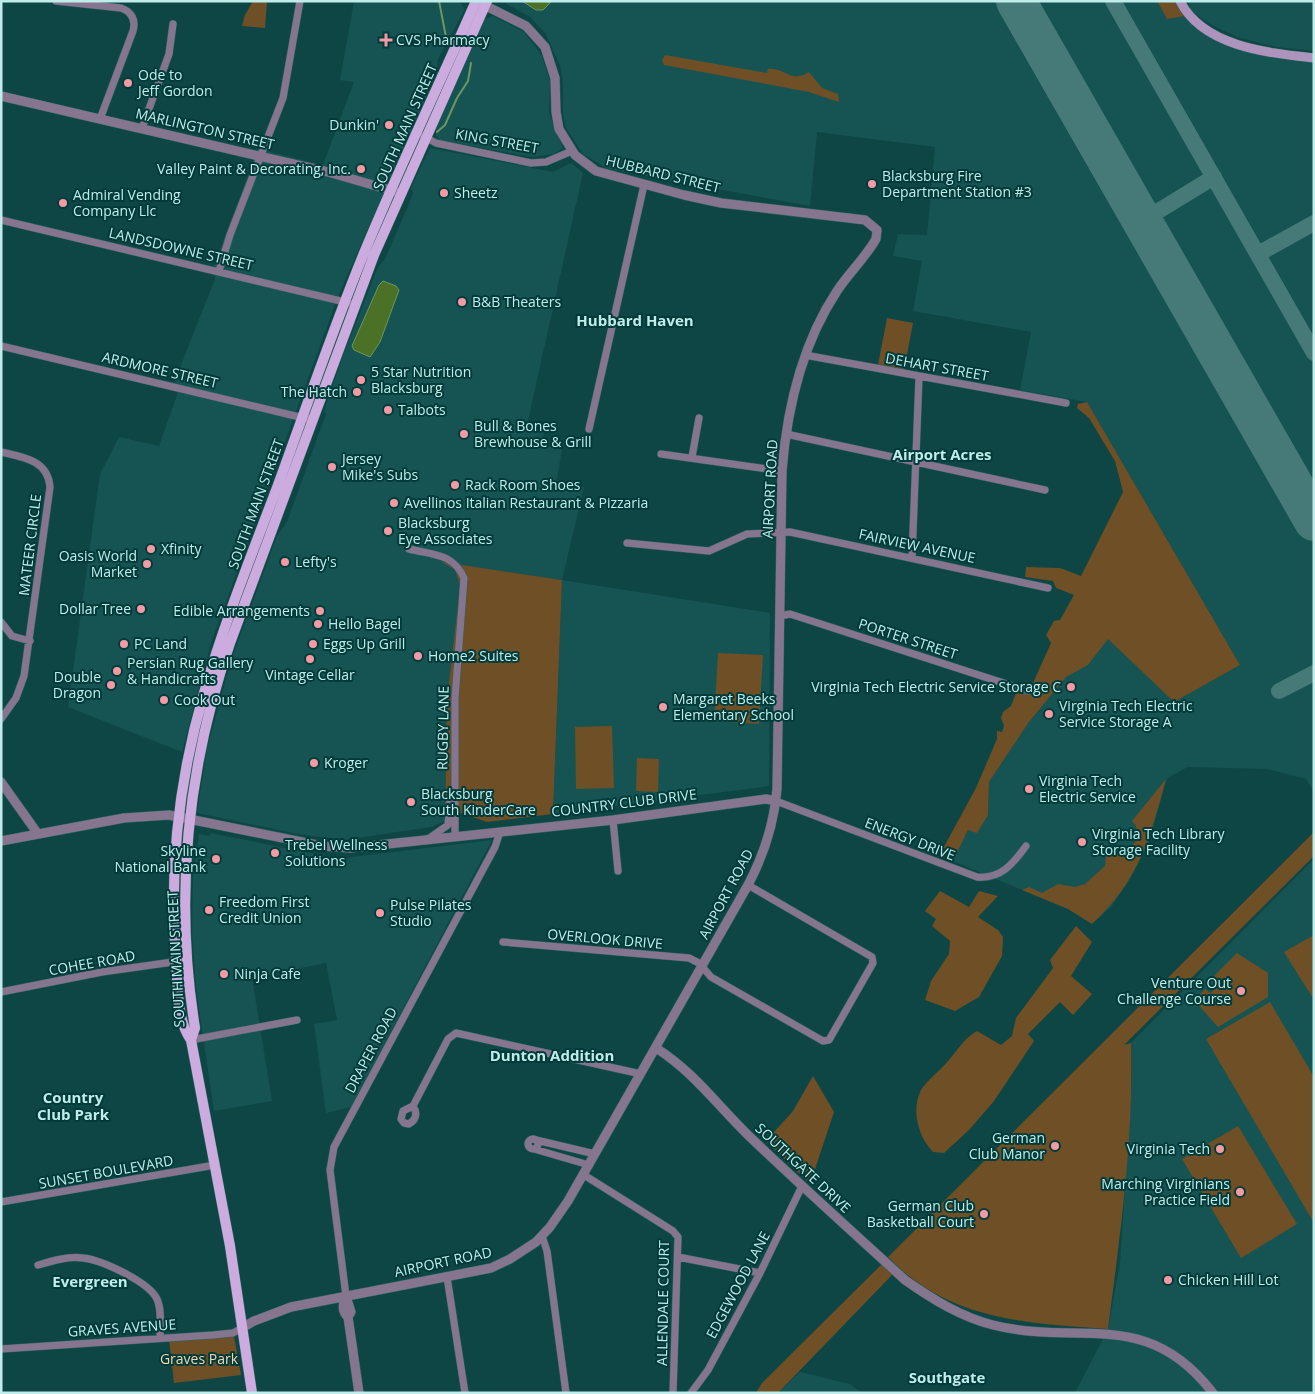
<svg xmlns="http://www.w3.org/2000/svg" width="1315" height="1394" font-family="'Open Sans',sans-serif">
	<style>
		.built { fill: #155453 }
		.green { fill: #6f4f25 }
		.water { fill: #4a7125; stroke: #6d9660 }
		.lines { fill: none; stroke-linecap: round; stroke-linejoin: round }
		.stream { stroke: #6d9660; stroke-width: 2 }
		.taxiway { stroke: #467a79; stroke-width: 16 }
		.runway { stroke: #467a79; stroke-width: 40 }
		.minor-casing { stroke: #2e6463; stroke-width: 8 }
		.tertiary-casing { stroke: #2e6463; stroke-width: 10 }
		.secondary-casing { stroke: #2e6463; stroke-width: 10 }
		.primary-casing { stroke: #2e6463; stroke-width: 11 }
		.minor { stroke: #85758e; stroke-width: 7 }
		.tertiary { stroke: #85758e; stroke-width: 9 }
		.secondary { stroke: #ad94bc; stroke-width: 9 }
		.primary { stroke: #ccacdf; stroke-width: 10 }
		.poi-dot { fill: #f49aa4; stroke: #003b3a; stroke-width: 2 }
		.labels { text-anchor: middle; stroke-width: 4; stroke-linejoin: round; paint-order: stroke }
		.poi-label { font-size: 14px; fill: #c0edeb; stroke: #003b3a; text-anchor: start }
		.street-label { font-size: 14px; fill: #c0edeb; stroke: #003b3a }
		.park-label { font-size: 14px; fill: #f4d7b3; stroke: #003b3a }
		.neighbourhood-label { font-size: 15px; font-weight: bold; fill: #c0edeb; stroke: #003b3a }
	</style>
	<rect width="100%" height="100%" fill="#0e4645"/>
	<path class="built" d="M354,1h105l6,8 -27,50 -2,16 -97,219 -128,349 -29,109 -114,-45 32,-233 19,-37 40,9 18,-51 -2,-15 40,-101 -1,-14 44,-116 65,16 31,-83 -14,-2z
		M501,1h656l10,18 18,-3 15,14 114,31v731l-8,-13 -39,-10 -79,-2 -21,11 -19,67 -20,37 -17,25 -19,17 -24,-15 -115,-48 15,-31 20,-15 1,-33 40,-60 37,-46 22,-11 20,-27 66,64 66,-37 -153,-263 -67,-12 11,-58 -118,-21 9,-50 -29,-5 5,-22 29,1 8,-88 -118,-15 -7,74 -202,-37 -25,-15 -17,-26 -3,-13v-33l-2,-14 -15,-34 -16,-17z
		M1187,1h127v50l-38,-4 -39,-10 -29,-14 -15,-11z
		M493,16l31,16 18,24 8,25 -1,32 14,35 -10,6 -21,3 -92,-17 -4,-4v-7l49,-110z
		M430,148l123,24 18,-9 12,10 -56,252 17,6 -2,13 20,6 -6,33 28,4 -22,93 208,33 -1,173 -216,28 9,-234 -117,-17 10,7 5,15 -13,115 -2,121 -14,6 -88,13 -45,-6 -101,-21 10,-65 25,-90 45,-122 10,-14 39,-108 -2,-3 20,-58 34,-86 7,-8 23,-53 5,-13 -2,-5z
		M211,833l114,23 19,2 148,-18 -141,267 -25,6 -12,-89 23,-4 -11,-57 -74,15 20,123 -58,10 -18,-123 -4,-57 1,-53 6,-44 10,2z
		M1314,859v534h-239l33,-64 12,-65 12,-187 -1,-34z
		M800,1372l50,12 12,9h-84z"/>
	<path class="green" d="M253,1l14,1 -2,26 -23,-2 3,-11z
		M1157,1h18l10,15 -18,3z
		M665,55l102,18 1,-4c17,-2 22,15 41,3l13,16 16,6 1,8 -30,-10 -145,-27 -2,-5z
		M887,318l26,5 -9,47 -26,-5z
		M1087,402l153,263 -66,37 -66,-63 -20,26 -22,12 -37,45 -40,60 -1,33 -11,18 -9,-3 -15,31 -13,-7 36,-66 21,-49v-8l5,1 2,-6 -3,-8 2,-6 8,-6 5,-13 12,1 23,-51 -5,-8 8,-14 6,-1 14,-25 -18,-7 -3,-7 -28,-4 1,-10 34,1 21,8 42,-84 -8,-31 -26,-43 -12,-10 1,-4z
		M442,562l120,18 -9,234 -66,8 -26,-9 -16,8 2,-121 13,-115 -5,-15z
		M718,653l45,2 -4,69 -45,-3z
		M612,726l2,62 -38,1 -1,-62z
		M637,758l22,1 -1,33 -22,-1z
		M1166,779c-16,59 -27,102 -74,145l-24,-15 -46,-19 7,-3 13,6 16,-9 17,3 10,-3 20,-18 1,-10 19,-3 12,-13 -1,-14 -4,-5z
		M1314,832v24l-190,189 7,-2c3,95 -11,192 -23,286 -81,-6 -159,-8 -220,-72z
		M940,891l29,16 10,-16 19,5 -20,21 20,13 5,7 -1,19 -23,41 -24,14 -30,-11 6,-19 18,-27 1,-13 -18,-15 4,-7 -11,-8z
		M1076,926l16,16 -21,34 21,18 -19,21 -13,-13 -32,32 6,7 -40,60 -24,28 -26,24 -11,-1c-15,-15 -22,-42 -12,-62 6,-10 19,-19 27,-29 10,-11 15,-22 29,-30l24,14 11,-9 4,-18 37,-50 -3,-8z
		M1314,935v65l-30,-48z
		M1237,953l31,20v24l-50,30 -24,-27 11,-11 6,4 6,-7 -7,-6z
		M1270,1002l44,75v146l-108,-184z
		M813,1076l21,36 -24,72 -44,-43 27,-30z
		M1238,1126l59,98 -56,34 -59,-99z
		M882,1264l10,11 -114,118h-22l6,-10z
		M234,1336l7,39 -67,8 -5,-44z"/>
	<path class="water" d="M522,1l29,1 -8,8h-7z
		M383,281l13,5 3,4 -19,52 -10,15 -16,-7 -2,-4 27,-61z"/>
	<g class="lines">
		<path class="stream" d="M439,1l7,36
			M437,132l8,-7 12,-27 11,-17 3,-18"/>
		<path class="taxiway" d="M1113,1l201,352
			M1142,221l72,-44
			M1258,254l56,-31
			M1279,691l35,-18"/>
		<path class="runway" d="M1016,1l298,520"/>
		<g class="minor-casing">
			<path id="minor" d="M56,1l65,7c11,4 15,12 12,23l-33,88
				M142,128l27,-74 4,-30
				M423,136l13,7 95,20 15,-1 26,-11
				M1,220l348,83
				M219,271l11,-36 53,-137 17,-97
				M1,346l311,74
				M805,355l261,48
				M589,429l55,-244
				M786,434l259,56
				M1,452c22,5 47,8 49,35l-26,189 -8,22 -15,21
				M661,454l121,17
				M692,457l7,-39
				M627,543l82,8 38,-17 43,-2 258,56
				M409,549c24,6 44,4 55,29l-9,120v139
				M912,558l7,-181
				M780,616l10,-2 238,77
				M1,622l11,14 18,5
				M776,801l201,76c24,2 36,-13 49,-31
				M613,820l5,51
				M428,839l20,-14 2,-25 4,-6
				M503,942l186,16 10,5 12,14 112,64 6,-1 44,-77 -1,-6 -124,-72
				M1,992l101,-20 85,-12
				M191,1040l106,-20
				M413,1106c5,7 3,14 -4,18l-5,-1 -3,-4 2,-8 10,-5 35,-67 8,-6 185,41
				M528 1144a5 5 0 1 1 10 0a5 5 0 1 1-10 0Z
				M536,1140l59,14
				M534,1149l55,16
				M584,1175l89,56 5,6 -5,156
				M1,1202l214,-37
				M542,1236l5,15 19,142
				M678,1257l82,16
				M38,1265c14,-4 30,-9 45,-7 19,2 66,24 74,41 5,11 3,27 3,39
				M447,1277l18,116
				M346,1296l-16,-126 4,-23 161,-300 5,-15
				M1,1349l212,-14 20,-2 9,-5
				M691,1393l17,-23 52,-97 42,-87"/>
		</g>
		<g class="tertiary-casing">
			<path id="tertiary" d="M1,96l327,76 69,20
				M1,782l37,52
				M1,841l123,-23 45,-3 153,31 28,2 263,-28 153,-21 10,2
				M656,1048c39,25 60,56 93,88 51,49 104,96 156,144 27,19 56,37 88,45 88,22 153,-19 220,68
				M346,1296c-3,8 -5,15 2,21l11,76
				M346,1296l5,16 -3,5
				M242,1328l12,-7 37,-14 200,-39 19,-9 26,-17 14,-15 18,-26 180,-316c17,-32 26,-61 29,-96l5,-318c5,-63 20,-127 55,-180 12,-18 28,-33 39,-52l1,-9 -12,-10 -144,-17 -37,-8 -88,-24 -21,-16 -16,-26 -3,-17 -1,-34 -10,-31 -19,-21 -46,-23"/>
		</g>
		<g class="secondary-casing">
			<path id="secondary" d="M1180,1c23,46 89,52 134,57"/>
		</g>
		<g class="primary-casing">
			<path id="primary" d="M191,1040l4,-12c-21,-130 -8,-261 35,-385l144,-388 113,-254
				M252,1393l-22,-147 -39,-206c-15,-21 -13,-54 -15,-80 -7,-89 3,-181 28,-267 20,-70 48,-139 74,-208 28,-77 55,-156 86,-232 35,-85 75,-168 112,-252"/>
		</g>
		<use href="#minor" class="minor"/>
		<use href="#tertiary" class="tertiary"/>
		<use href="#secondary" class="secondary"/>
		<use href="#primary" class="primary"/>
	</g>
	<g class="poi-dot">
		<path d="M383.5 32.5h5v5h5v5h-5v5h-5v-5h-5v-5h5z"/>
		<circle cx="128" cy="83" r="5"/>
		<circle cx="389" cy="125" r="5"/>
		<circle cx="361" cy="169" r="5"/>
		<circle cx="872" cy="184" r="5"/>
		<circle cx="444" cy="193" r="5"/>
		<circle cx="63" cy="203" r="5"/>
		<circle cx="462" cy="302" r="5"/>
		<circle cx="361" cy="380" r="5"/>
		<circle cx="357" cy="392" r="5"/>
		<circle cx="388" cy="410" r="5"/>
		<circle cx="464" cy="434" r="5"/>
		<circle cx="332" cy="467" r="5"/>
		<circle cx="455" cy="485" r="5"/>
		<circle cx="394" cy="503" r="5"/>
		<circle cx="388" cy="531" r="5"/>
		<circle cx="151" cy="549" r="5"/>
		<circle cx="285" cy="562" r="5"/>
		<circle cx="147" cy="564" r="5"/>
		<circle cx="141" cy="609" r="5"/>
		<circle cx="320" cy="611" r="5"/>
		<circle cx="318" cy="624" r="5"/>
		<circle cx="124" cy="644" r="5"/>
		<circle cx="313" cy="644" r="5"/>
		<circle cx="418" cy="656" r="5"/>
		<circle cx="310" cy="659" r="5"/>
		<circle cx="117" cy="671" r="5"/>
		<circle cx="111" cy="685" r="5"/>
		<circle cx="1071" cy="687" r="5"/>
		<circle cx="164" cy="700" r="5"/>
		<circle cx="663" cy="707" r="5"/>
		<circle cx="1049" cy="714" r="5"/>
		<circle cx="314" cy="763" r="5"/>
		<circle cx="1029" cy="789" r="5"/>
		<circle cx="411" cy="802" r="5"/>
		<circle cx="1082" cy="842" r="5"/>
		<circle cx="275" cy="853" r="5"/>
		<circle cx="216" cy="859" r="5"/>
		<circle cx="209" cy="910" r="5"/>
		<circle cx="380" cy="913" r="5"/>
		<circle cx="224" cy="974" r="5"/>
		<circle cx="1241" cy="991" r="5"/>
		<circle cx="1055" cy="1146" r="5"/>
		<circle cx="1220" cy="1149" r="5"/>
		<circle cx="1240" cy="1192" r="5"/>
		<circle cx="984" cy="1214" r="5"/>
		<circle cx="1168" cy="1280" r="5"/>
	</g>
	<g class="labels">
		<g class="poi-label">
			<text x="396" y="45">CVS Pharmacy</text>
			<text x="138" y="80">Ode to<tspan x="138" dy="16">Jeff Gordon</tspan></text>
			<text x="379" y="130" text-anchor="end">Dunkin'</text>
			<text x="351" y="174" text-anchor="end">Valley Paint &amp; Decorating, Inc.</text>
			<text x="882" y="181">Blacksburg Fire<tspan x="882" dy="16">Department Station #3</tspan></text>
			<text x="454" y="198">Sheetz</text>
			<text x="73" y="200">Admiral Vending<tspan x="73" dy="16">Company Llc</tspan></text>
			<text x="472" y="307">B&amp;B Theaters</text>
			<text x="371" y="377">5 Star Nutrition<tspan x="371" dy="16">Blacksburg</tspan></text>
			<text x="347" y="397" text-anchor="end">The Hatch</text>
			<text x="398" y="415">Talbots</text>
			<text x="474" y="431">Bull &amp; Bones<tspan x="474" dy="16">Brewhouse &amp; Grill</tspan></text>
			<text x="342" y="464">Jersey<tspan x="342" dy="16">Mike's Subs</tspan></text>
			<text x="465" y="490">Rack Room Shoes</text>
			<text x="404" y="508">Avellinos Italian Restaurant &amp; Pizzaria</text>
			<text x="398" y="528">Blacksburg<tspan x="398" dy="16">Eye Associates</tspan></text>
			<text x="161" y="554">Xfinity</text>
			<text x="137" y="561" text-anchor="end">Oasis World<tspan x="137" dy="16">Market</tspan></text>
			<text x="295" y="567">Lefty's</text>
			<text x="131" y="614" text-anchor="end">Dollar Tree</text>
			<text x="310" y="616" text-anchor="end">Edible Arrangements</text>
			<text x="328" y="629">Hello Bagel</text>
			<text x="134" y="649">PC Land</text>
			<text x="323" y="649">Eggs Up Grill</text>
			<text x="428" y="661">Home2 Suites</text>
			<text x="127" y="668">Persian Rug Gallery<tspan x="127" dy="16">&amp; Handicrafts</tspan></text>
			<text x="310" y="680" text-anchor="middle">Vintage Cellar</text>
			<text x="101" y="682" text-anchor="end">Double<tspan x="101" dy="16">Dragon</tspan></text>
			<text x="1061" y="692" text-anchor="end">Virginia Tech Electric Service Storage C</text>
			<text x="673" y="704">Margaret Beeks<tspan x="673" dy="16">Elementary School</tspan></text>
			<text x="174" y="705">Cook Out</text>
			<text x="1059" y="711">Virginia Tech Electric<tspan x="1059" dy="16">Service Storage A</tspan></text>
			<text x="324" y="768">Kroger</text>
			<text x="1039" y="786">Virginia Tech<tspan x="1039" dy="16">Electric Service</tspan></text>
			<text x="421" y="799">Blacksburg<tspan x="421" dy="16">South KinderCare</tspan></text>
			<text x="1092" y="839">Virginia Tech Library<tspan x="1092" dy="16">Storage Facility</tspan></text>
			<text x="285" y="850">Trebel Wellness<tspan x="285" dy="16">Solutions</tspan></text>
			<text x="206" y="856" text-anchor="end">Skyline<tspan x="206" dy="16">National Bank</tspan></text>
			<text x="219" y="907">Freedom First<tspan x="219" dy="16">Credit Union</tspan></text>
			<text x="390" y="910">Pulse Pilates<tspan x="390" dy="16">Studio</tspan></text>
			<text x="234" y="979">Ninja Cafe</text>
			<text x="1231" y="988" text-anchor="end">Venture Out<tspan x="1231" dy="16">Challenge Course</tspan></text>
			<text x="1045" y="1143" text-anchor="end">German<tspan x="1045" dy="16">Club Manor</tspan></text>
			<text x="1210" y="1154" text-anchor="end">Virginia Tech</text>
			<text x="1230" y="1189" text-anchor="end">Marching Virginians<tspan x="1230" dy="16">Practice Field</tspan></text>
			<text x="974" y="1211" text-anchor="end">German Club<tspan x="974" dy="16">Basketball Court</tspan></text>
			<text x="1178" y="1285">Chicken Hill Lot</text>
		</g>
		<g class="street-label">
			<text transform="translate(405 127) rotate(-66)" y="5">SOUTH MAIN STREET</text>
			<text transform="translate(205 129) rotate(13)" y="5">MARLINGTON STREET</text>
			<text transform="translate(497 141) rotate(10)" y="5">KING STREET</text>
			<text transform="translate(663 174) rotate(14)" y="5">HUBBARD STREET</text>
			<text transform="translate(181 249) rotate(13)" y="5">LANDSDOWNE STREET</text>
			<text transform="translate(937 367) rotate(10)" y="5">DEHART STREET</text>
			<text transform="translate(160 370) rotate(13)" y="5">ARDMORE STREET</text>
			<text transform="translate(770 489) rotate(-87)" y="5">AIRPORT ROAD</text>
			<text transform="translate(256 504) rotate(-70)" y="5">SOUTH MAIN STREET</text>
			<text transform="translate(30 545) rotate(-83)" y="5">MATEER CIRCLE</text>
			<text transform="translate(917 546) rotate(12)" y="5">FAIRVIEW AVENUE</text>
			<text transform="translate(908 639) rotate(18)" y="5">PORTER STREET</text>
			<text transform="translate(443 728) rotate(-89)" y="5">RUGBY LANE</text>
			<text transform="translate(624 803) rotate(-7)" y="5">COUNTRY CLUB DRIVE</text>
			<text transform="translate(910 839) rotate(21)" y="5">ENERGY DRIVE</text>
			<text transform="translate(726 894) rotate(-62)" y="5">AIRPORT ROAD</text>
			<text transform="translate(605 939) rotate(5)" y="5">OVERLOOK DRIVE</text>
			<text transform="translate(176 959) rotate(-93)" y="5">SOUTH MAIN STREET</text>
			<text transform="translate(92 963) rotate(-10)" y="5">COHEE ROAD</text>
			<text transform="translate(371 1050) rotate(-62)" y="5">DRAPER ROAD</text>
			<text transform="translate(803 1168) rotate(43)" y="5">SOUTHGATE DRIVE</text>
			<text transform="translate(106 1172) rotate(-10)" y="5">SUNSET BOULEVARD</text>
			<text transform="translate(443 1262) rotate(-12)" y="5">AIRPORT ROAD</text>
			<text transform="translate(738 1285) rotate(-62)" y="5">EDGEWOOD LANE</text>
			<text transform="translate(663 1303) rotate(-89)" y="5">ALLENDALE COURT</text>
			<text transform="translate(122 1328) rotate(-4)" y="5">GRAVES AVENUE</text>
		</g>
		<g class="park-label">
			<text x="199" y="1364">Graves Park</text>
		</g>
		<g class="neighbourhood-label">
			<text x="635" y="326">Hubbard Haven</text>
			<text x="942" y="460">Airport Acres</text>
			<text x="552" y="1061">Dunton Addition</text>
			<text x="73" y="1103">Country<tspan x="73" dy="17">Club Park</tspan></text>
			<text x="90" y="1287">Evergreen</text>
			<text x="947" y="1383">Southgate</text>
		</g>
	</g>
	<rect width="1315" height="1394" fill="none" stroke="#c0edeb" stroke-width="5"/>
</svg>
